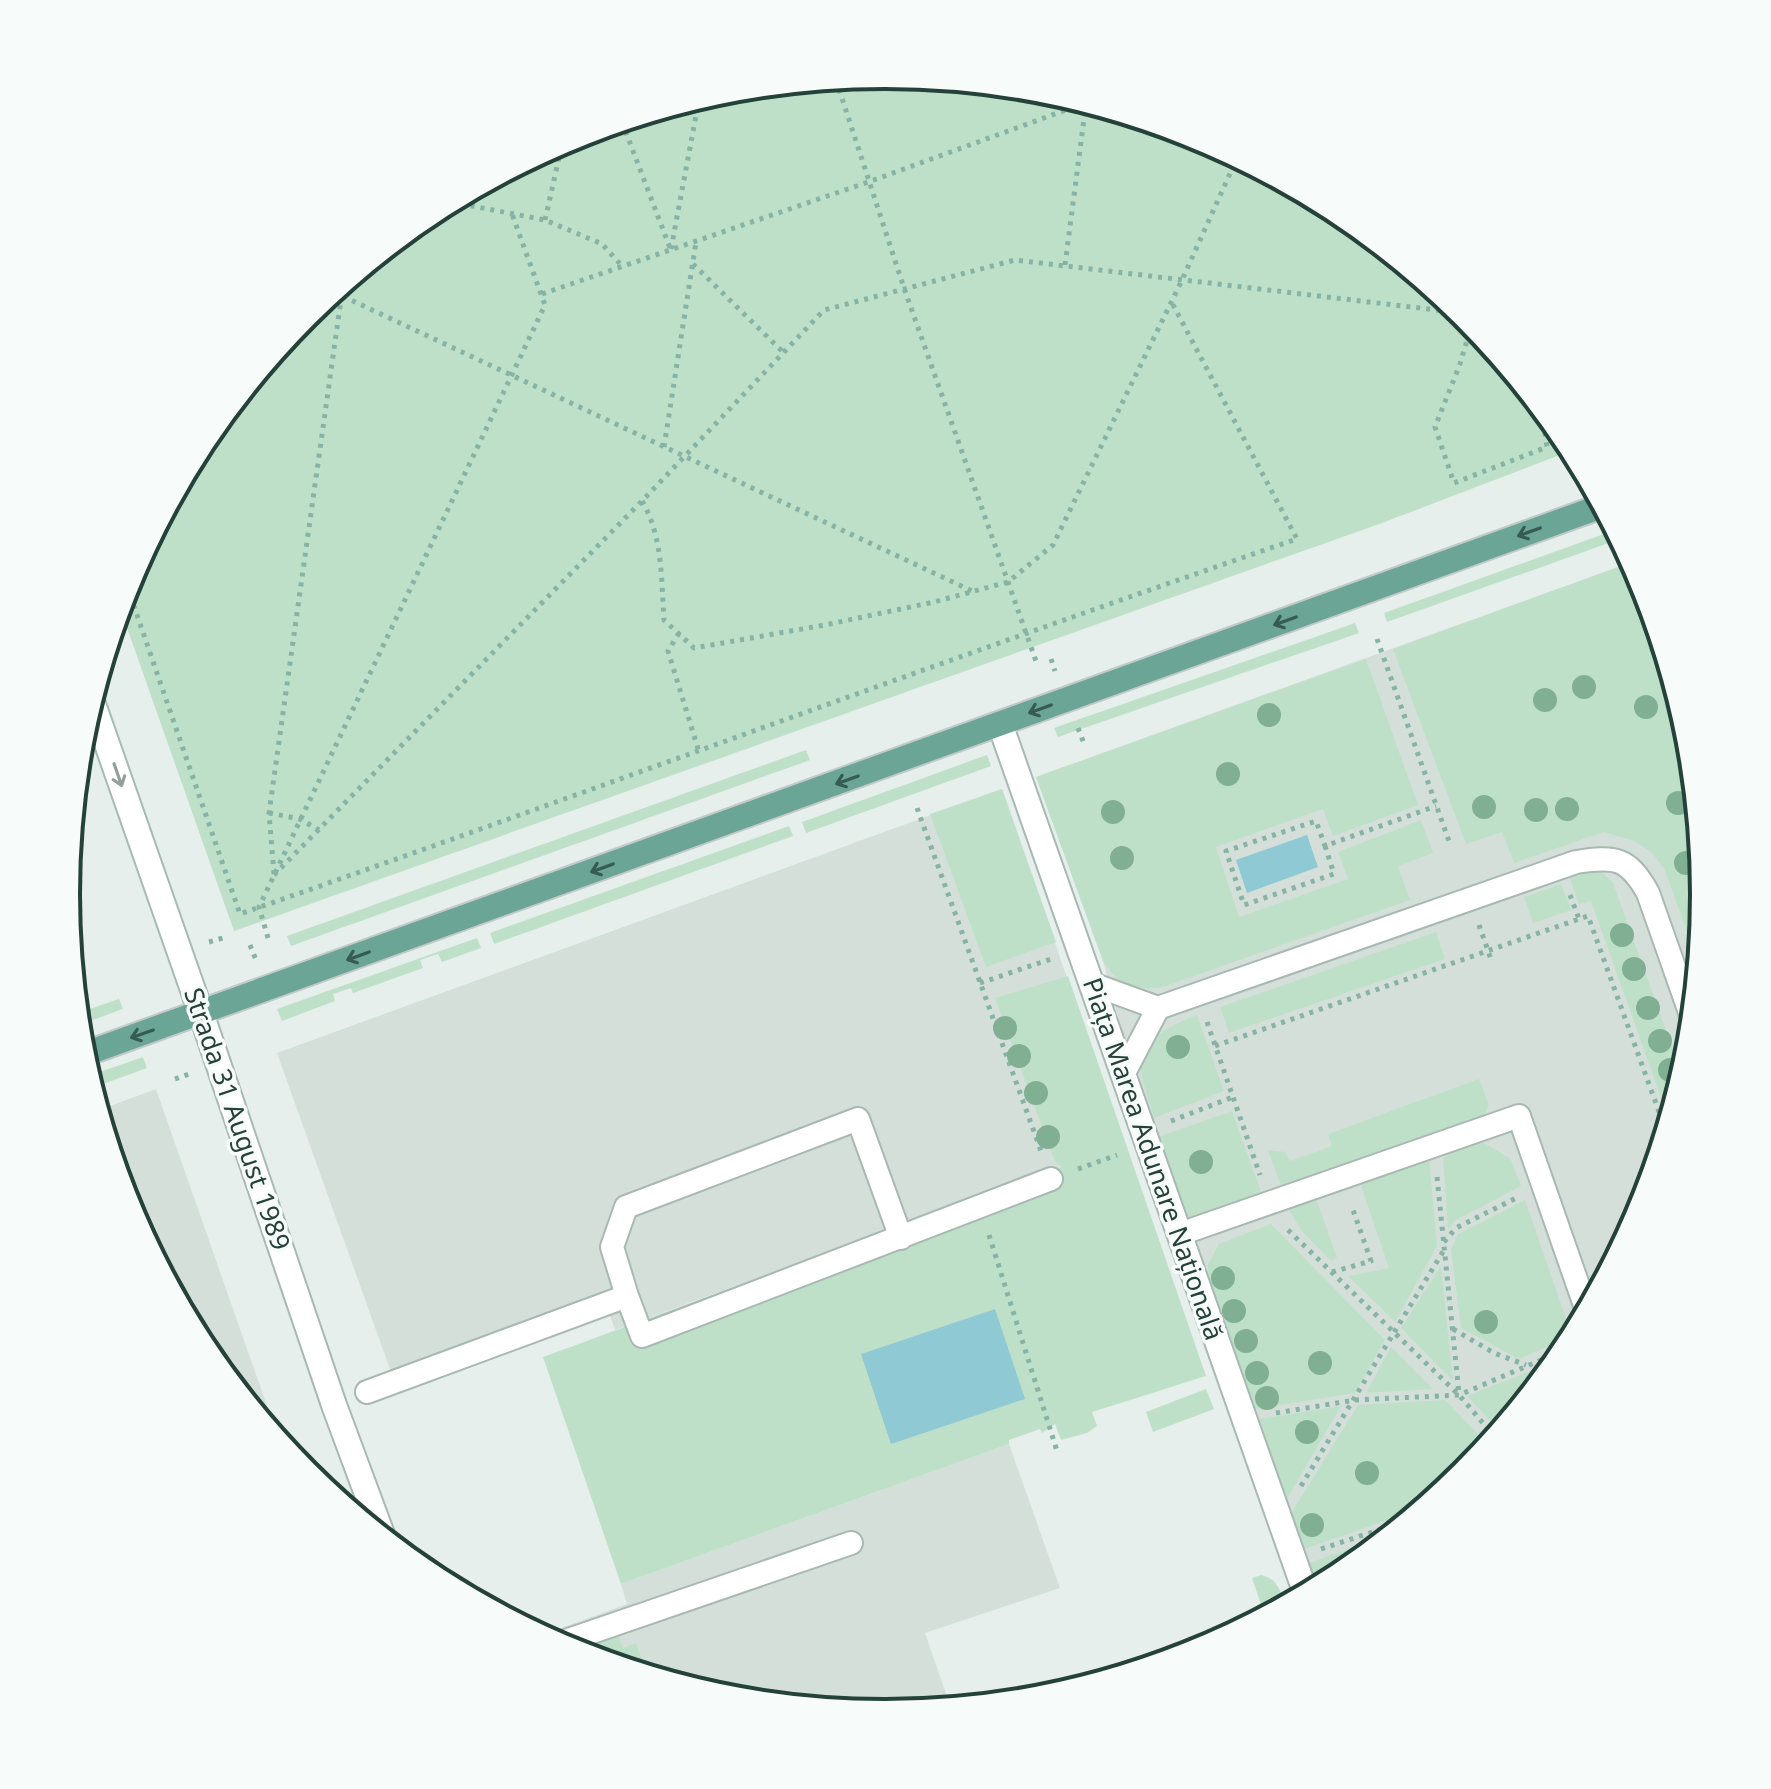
<svg xmlns="http://www.w3.org/2000/svg" width="1771" height="1789" font-family="'Noto Sans',sans-serif">
	<style>
		.built { fill: #d4dfda }
		.green { fill: #bfe0c8 }
		.water { fill: #8ec9d4 }
		.lines { fill: none; stroke-linecap: round; stroke-linejoin: round }
		.lane-casing { stroke: #a8b8b2; stroke-width: 26 }
		.street-casing { stroke: #a8b8b2; stroke-width: 28 }
		.secondary-casing { stroke: #a4bbb3; stroke-width: 28 }
		.primary-casing { stroke: #c2cac8; stroke-width: 28 }
		.path { stroke: #86b3a5; stroke-width: 5; stroke-dasharray: 4 6; stroke-linecap: butt }
		.lane { stroke: #fff; stroke-width: 22 }
		.street { stroke: #fff; stroke-width: 24 }
		.secondary { stroke: #fff; stroke-width: 24 }
		.primary { stroke: #6aa596; stroke-width: 24 }
		.tree { fill: #80af93 }
		.oneway { stroke: #365b51 }
		.oneway2 { stroke: #92a09c }
		.labels { text-anchor: middle; stroke-width: 7; stroke-linejoin: round; paint-order: stroke }
		.street-label { font-size: 26px; fill: #24423a; stroke: #f7fbf9 }
		.rim { fill: none; stroke: #24423a; stroke-width: 4 }
	</style>
	<rect width="100%" height="100%" fill="#e6efeb"/>
	<path class="built" d="M1632,562l11,19 46,154 16,160 -16,160 -47,154 -75,141 -102,124 -125,102 -22,12 -185,-516 -30,-111 -67,-184z
		M1002,789l122,355 -509,186 -12,-34 -212,76 -114,-319z
		M156,1089l124,354 -76,-94 -76,-141 -29,-98z
		M1009,1444l51,144 -135,45 26,75 -66,6 -160,-16 -154,-47 -29,-16 85,-31 -6,-20z"/>
	<path class="green" d="M886,75l160,16 154,47 14,7 127,68 124,102 102,125 6,10 -191,73 -1148,408 -114,-323 9,-28 75,-141 102,-124 125,-102 141,-76 154,-46z
		M1615,530l5,9 -233,83 -3,-9z
		M1632,562l11,19 46,154 16,160 -7,68 -34,-95 -13,-16 -17,-11 -30,-9 -90,31 -12,-31 -36,12 -73,-195z
		M1355,623l4,10 -301,104 -4,-9z
		M1366,659l52,146 -85,31 -10,-27 -107,38 23,70 109,-38 -10,-27 83,-32 12,33 -35,13 12,34 -250,88c-26,2 -44,-5 -57,-27l-67,-184z
		M806,750l4,10 -519,186 -4,-10z
		M987,755l4,11 -185,67 -4,-11z
		M1002,789l54,153 -70,25 -56,-153z
		M789,826l4,10 -299,108 -4,-11z
		M1587,870l15,2 11,11 70,194 -14,43 -78,-219 -12,3 -10,-28z
		M1561,884l10,26 -38,13 -9,-26z
		M1436,932l9,27 -216,74 -9,-26z
		M477,938l4,10 -39,14 -4,-8 -18,6 3,8 -70,25 -2,-5 -18,6 2,7 -53,20 -5,-12z
		M1068,976l138,400 -114,36 5,14 -10,7 -26,7 -6,-16 -13,9 -2,-4 -31,11v4l-388,140 -78,-227 519,-190 -7,-5 -60,-164z
		M119,999l4,10 -44,16 -1,-12z
		M1197,1015l27,76 -70,27c-4,-16 -12,-34 -13,-50 -3,-29 35,-45 56,-53z
		M143,1057l4,11 -55,20 -4,-12z
		M1479,1079l10,26 -7,16 -199,70 -15,-41 17,2 5,9 42,-15 -4,-12z
		M1232,1111l30,84 -74,26 -30,-84z
		M1484,1143l26,15 11,28 -65,34 -8,10 -5,-72 22,-13z
		M1429,1156l8,90 -42,76 -47,-46 41,-8 -29,-85z
		M1525,1200l47,136 -53,23 -58,-31 -10,-79 7,-15z
		M1317,1201l20,57 -6,3 -30,-31 -13,-22z
		M1271,1224l114,116 -30,53 -100,16 -47,-130v-15l11,-20z
		M1441,1266l12,115 -52,-53z
		M1391,1347l42,42 -67,4z
		M1556,1361l-56,70 -33,-35z
		M1206,1389l8,20 -61,23 -7,-20z
		M1445,1400l44,45 -24,29 -42,34 -119,41 -12,-37 66,-107z
		M1341,1406l-54,93 -28,-80z
		M1393,1533l-53,43 -21,12 -10,-25z
		M1261,1575c17,4 19,15 24,30l-20,11 -13,-38z
		M618,1634l5,14 13,-5 12,32 -56,-17 3,-17z"/>
	<path class="water" d="M1307,835l11,32 -71,26 -11,-33z
		M995,1309l30,90 -134,45 -30,-90z"/>
	<g class="lines">
		<g class="lane-casing">
			<path id="lane" d="M1092,984l66,24 418,-146c39,-6 52,-5 72,31l45,128
				M1124,1073l34,-65
				M1180,1234l339,-118 68,195
				M627,1296l-15,-49 14,-40 232,-88 43,119
				M367,1392l260,-96 15,40 409,-157
				M557,1644l294,-101"/>
		</g>
		<g class="street-casing">
			<path id="street" d="M1000,724l306,870
				M201,1013l133,392 49,132"/>
		</g>
		<g class="secondary-casing">
			<path id="secondary" d="M92,701l109,312"/>
		</g>
		<g class="primary-casing">
			<path id="primary" d="M82,1055l1520,-549"/>
		</g>
		<path class="path" d="M836,80l68,208 133,376
			M622,122l48,126
			M451,202l94,18 57,24 21,23
			M545,220l16,-71 137,-44 1,-6
			M671,249l27,-144
			M693,264l91,89
			M1065,265l21,-162
			M334,292l638,299
			M542,294l329,-113 214,-78
			M1472,323l-12,41 -25,63 19,56 93,-36 -6,-39
			M664,447l32,-205
			M642,501c21,36 19,77 22,119l30,28 131,-23 109,-23 74,-20 45,-37 129,-265 55,-122
			M127,586l113,328c353,-123 703,-254 1057,-375l-126,-238
			M679,633l-11,18 31,101
			M1377,639l73,205
			M1051,659l4,12
			M1078,728l7,18
			M917,808l124,343
			M269,813l31,6 19,11
			M1325,846l9,28 -90,31 -18,-54 90,-30 9,25 111,-40
			M274,874l-5,-61 74,-528
			M274,875l368,-374 182,-191 191,-50 447,53
			M1570,895l9,24 9,-3 78,215
			M1479,925l13,37
			M268,938l-9,-31 286,-602 -33,-91
			M209,942l14,-4
			M250,945l6,15
			M980,983l71,-24
			M1207,1022l53,153
			M1215,1046l364,-127
			M175,1079l14,-5
			M1171,1121l62,-24
			M1078,1169l39,-14
			M1437,1177l22,217
			M1288,1230l171,165 36,42
			M989,1235l68,216
			M1444,1242l12,-14 60,-30
			M1332,1272l39,-11 -19,-54
			M1453,1329l41,24 32,12
			M1276,1413l79,-13 104,-5 108,-46
			M1301,1486l143,-236
			M1321,1549l88,-29"/>
		<use href="#lane" class="lane"/>
		<use href="#street" class="street"/>
		<use href="#secondary" class="secondary"/>
		<use href="#primary" class="primary"/>
	</g>
	<g class="tree">
		<circle cx="1584" cy="687" r="12"/>
		<circle cx="1545" cy="700" r="12"/>
		<circle cx="1646" cy="707" r="12"/>
		<circle cx="1269" cy="715" r="12"/>
		<circle cx="1228" cy="774" r="12"/>
		<circle cx="1678" cy="803" r="12"/>
		<circle cx="1484" cy="807" r="12"/>
		<circle cx="1567" cy="809" r="12"/>
		<circle cx="1536" cy="810" r="12"/>
		<circle cx="1113" cy="812" r="12"/>
		<circle cx="1122" cy="858" r="12"/>
		<circle cx="1686" cy="863" r="12"/>
		<circle cx="1622" cy="935" r="12"/>
		<circle cx="1634" cy="969" r="12"/>
		<circle cx="1648" cy="1008" r="12"/>
		<circle cx="1005" cy="1028" r="12"/>
		<circle cx="1660" cy="1041" r="12"/>
		<circle cx="1178" cy="1047" r="12"/>
		<circle cx="1019" cy="1056" r="12"/>
		<circle cx="1670" cy="1070" r="12"/>
		<circle cx="1036" cy="1093" r="12"/>
		<circle cx="1048" cy="1137" r="12"/>
		<circle cx="1201" cy="1162" r="12"/>
		<circle cx="1223" cy="1278" r="12"/>
		<circle cx="1234" cy="1311" r="12"/>
		<circle cx="1486" cy="1322" r="12"/>
		<circle cx="1246" cy="1341" r="12"/>
		<circle cx="1320" cy="1363" r="12"/>
		<circle cx="1257" cy="1373" r="12"/>
		<circle cx="1267" cy="1398" r="12"/>
		<circle cx="1307" cy="1432" r="12"/>
		<circle cx="1367" cy="1473" r="12"/>
		<circle cx="1312" cy="1525" r="12"/>
	</g>
	<defs><path id="oneway-shaft" d="M-6 0H5M1.5-3L5.5 0L1.5 3" fill="none" stroke-width="1.6" stroke-linecap="round" stroke-linejoin="round" transform="scale(2)"/></defs>
	<g class="oneway">
		<use href="#oneway-shaft" transform="translate(1529 532) rotate(160)"/>
		<use href="#oneway-shaft" transform="translate(1285 621) rotate(160)"/>
		<use href="#oneway-shaft" transform="translate(1040 709) rotate(160)"/>
		<use href="#oneway-shaft" transform="translate(847 780) rotate(160)"/>
		<use href="#oneway-shaft" transform="translate(602 868) rotate(160)"/>
		<use href="#oneway-shaft" transform="translate(358 956) rotate(160)"/>
		<use href="#oneway-shaft" transform="translate(142 1034) rotate(161)"/>
	</g>
	<use class="oneway2" href="#oneway-shaft" transform="translate(118 775) rotate(71)"/>
	<g class="labels">
		<g class="street-label">
			<text transform="translate(237 1119) rotate(71)" y="9">Strada 31 August 1989</text>
			<text transform="translate(1153 1159) rotate(71)" y="9">Piața Marea Adunare Națională</text>
		</g>
	</g>
	<path d="M0 0H1771V1789H0ZM80 894a805 805 0 1 1 1610 0a805 805 0 1 1-1610 0Z" fill="#f7fbf9" fill-rule="evenodd"/>
	<path class="rim" d="M80 894a805 805 0 1 1 1610 0a805 805 0 1 1-1610 0Z"/>
</svg>
